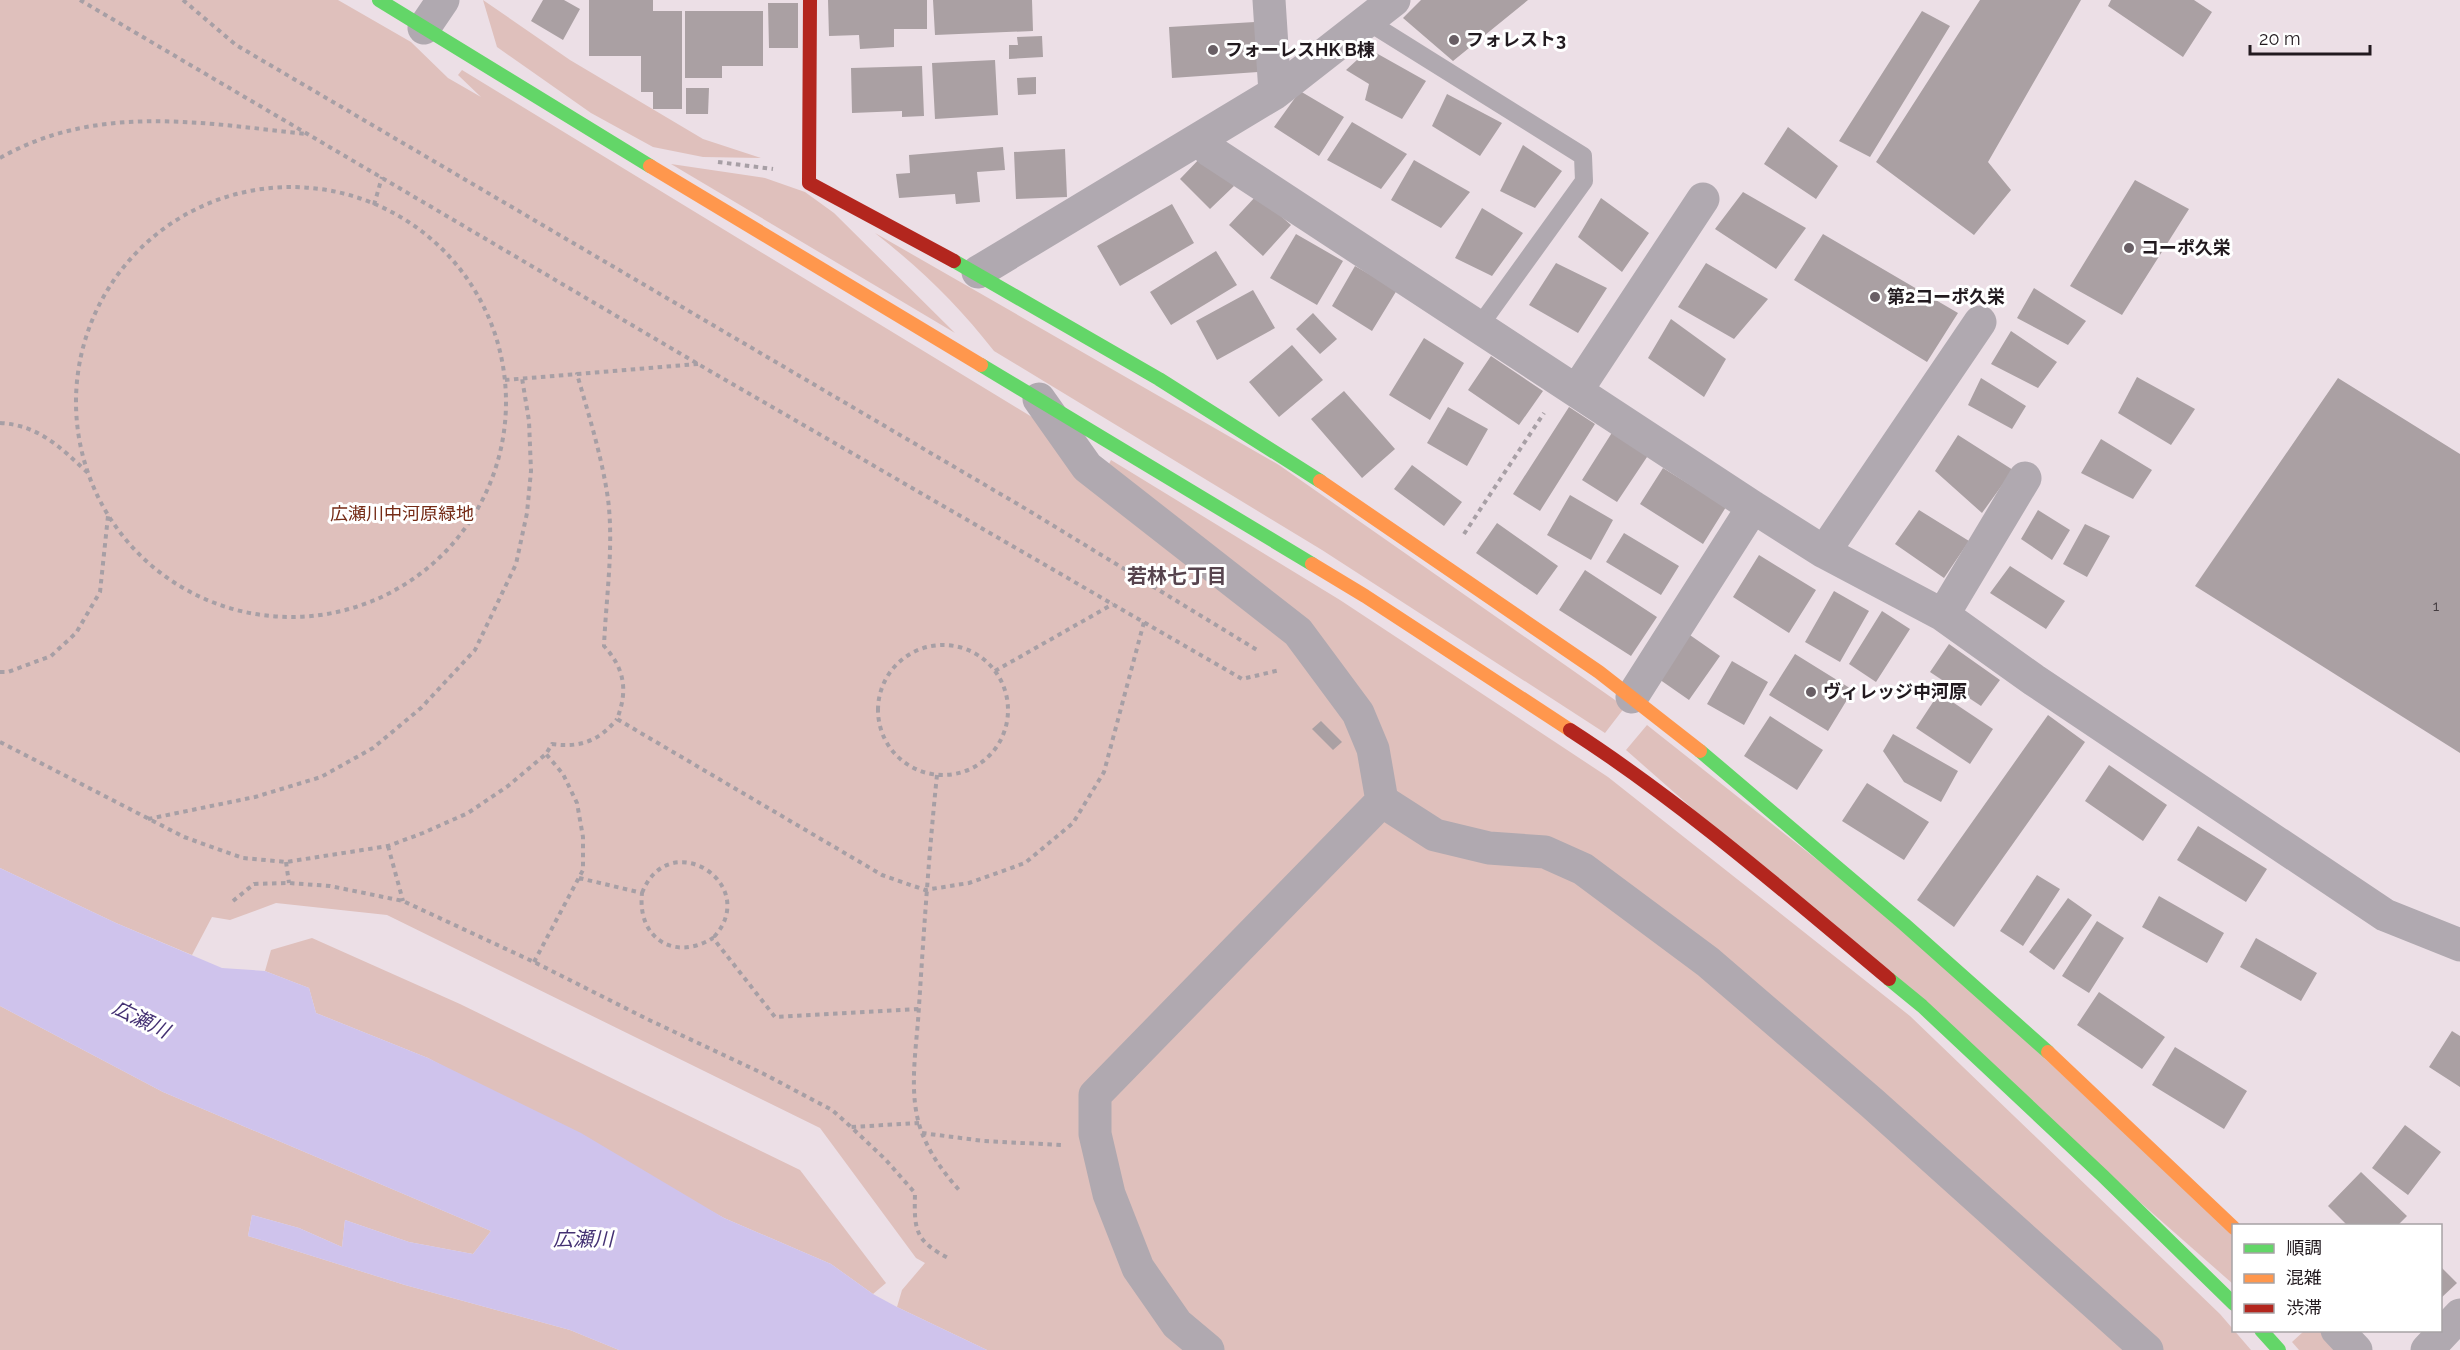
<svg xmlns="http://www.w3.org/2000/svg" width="2460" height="1350" font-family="Raleway,'Noto Sans JP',sans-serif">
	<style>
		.green { fill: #dfc0bc }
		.water { fill: #cfc3ec }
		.building { fill: #aaa0a3 }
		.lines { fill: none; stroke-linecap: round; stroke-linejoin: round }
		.path { stroke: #a79fa5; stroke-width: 4; stroke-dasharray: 4.5 4.5; stroke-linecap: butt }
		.lane { stroke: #b0a9b0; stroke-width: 18 }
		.street { stroke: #b0a9b0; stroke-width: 33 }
		.fast { stroke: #63d668; stroke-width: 14 }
		.slow { stroke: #ff974d; stroke-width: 14 }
		.jam { stroke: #b3261e; stroke-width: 14 }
		.poi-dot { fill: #695f65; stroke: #fff; stroke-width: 2 }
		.labels { text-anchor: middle; stroke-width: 6; stroke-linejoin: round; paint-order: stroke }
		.number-label { font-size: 15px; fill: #443c40 }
		.poi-label { font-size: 18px; font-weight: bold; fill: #221a1f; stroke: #fff; text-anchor: start }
		.park-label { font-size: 18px; fill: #752b16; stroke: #fff }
		.neighbourhood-label { font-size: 20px; font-weight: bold; fill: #57444e; stroke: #fff }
		.water-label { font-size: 20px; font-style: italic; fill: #443173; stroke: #fff }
	</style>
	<rect width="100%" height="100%" fill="#ecdfe6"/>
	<path class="green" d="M0,0h338l73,42 37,36 33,19 -23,-22 4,-5 647,394 2,-4 229,140 268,177 302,239 310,298 31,36h-1264l-90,-43 5,-17 23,-27 -9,-5 -96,-130 -433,-213 -111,-12 -46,17 -18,-3 -20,38 -76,-32 -116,-55z
		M483,0l87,60 133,79 58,19 -58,-1 -50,-10 -62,-34 -94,-66z
		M671,164l94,14 40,14 29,21 121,120z
		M875,233l404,232 346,242 -20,26 -283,-183 -328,-199c-36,-46 -73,-82 -119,-118z
		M1647,725l259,205 327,303v51l-607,-534z
		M312,938l148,66 340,166 86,113 -13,11 -42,-30 -107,-46 -296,-160 -112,-45 -7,-25 -44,-17 6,-21z
		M0,1006l163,86 328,139 -18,23 -64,-12 -64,-22 -3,27 -43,-19 -47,-13 -4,21 157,49 165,45 49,20h-619z
		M2304,1331h22l18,19h-45l-7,-8z"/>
	<path class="water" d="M0,868l116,55 106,45 43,3 44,17 7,25 112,45 153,75 143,85 107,46 42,30 24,13 90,43h-368l-49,-20 -165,-45 -157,-49 4,-21 47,13 43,19 3,-27 64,22 64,12 18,-23 -328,-139 -163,-86z"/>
	<path class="building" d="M543,0h21l16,9 -17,31 -32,-19z
		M589,0h64v11h29v98h-29v-17h-12v-36h-52z
		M828,0h99v29h-33v18l-34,2 -1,-14 -30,1z
		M933,0h99l1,31 -98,4z
		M1421,0h107l-75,61 -50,-43z
		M1980,0h101l-93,162 23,28 -37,45 -98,-73z
		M2111,0h83l18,12 -29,45 -75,-51z
		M768,3h30v45h-29z
		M685,11h78v55h-41v12h-37z
		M1922,11l28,15 -80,131 -31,-16z
		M1255,22l3,50 -86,6 -3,-51z
		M1042,36l1,21 -34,2v-14h9l-1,-8z
		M1369,49l57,32 -24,38 -37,-19 4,-16 -23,-14z
		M995,60l3,55 -63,4 -3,-56z
		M922,66l2,50 -22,1v-6l-50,2 -1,-45z
		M1036,77v17l-18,1 -1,-17z
		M686,88h23l-1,26h-22z
		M1300,91l44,26 -25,39 -45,-29z
		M1447,94l55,29 -22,33 -48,-30z
		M1352,122l55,32 -26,35 -54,-29z
		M1788,127l50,39 -22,33 -52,-35z
		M1523,145l39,26 -27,37 -35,-17z
		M1003,147l2,23 -28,2 3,30 -24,2 -1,-10 -56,4 -3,-24 14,-1 -1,-18z
		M1065,149l2,48 -51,2 -2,-47z
		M1203,155l31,31 -24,23 -30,-30z
		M1414,160l56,32 -29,36 -50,-28z
		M2135,180l54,29 -67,106 -52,-29z
		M1743,192l63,36 -30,41 -61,-40z
		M1257,195l34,30 -28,31 -34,-31z
		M1601,198l48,35 -27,39 -44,-35z
		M1172,204l22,39 -74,43 -23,-40z
		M1482,208l41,25 -31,43 -37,-18z
		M1296,234l47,27 -26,44 -47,-27z
		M1823,234l135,79 -31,49 -133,-82z
		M1216,251l21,34 -66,40 -21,-33z
		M1556,263l51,25 -29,45 -49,-28z
		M1706,263l62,36 -34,40 -56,-32z
		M1355,266l42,24 -25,41 -40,-25z
		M2034,288l52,33 -18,24 -51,-27z
		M1253,290l22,38 -58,32 -21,-39z
		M1313,313l24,26 -17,15 -24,-25z
		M1671,319l55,40 -22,38 -56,-39z
		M2011,331l46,31 -19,26 -47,-24z
		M1424,338l40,25 -34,57 -41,-25z
		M1292,345l31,35 -44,37 -30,-35z
		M1491,356l52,35 -24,34 -51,-35z
		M2137,377l58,32 -24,36 -53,-32z
		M1981,378l45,28 -14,23 -44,-24z
		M2338,378l122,76v299l-265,-167z
		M1344,391l51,58 -33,29 -51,-59z
		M1448,407l40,22 -21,37 -40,-23z
		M1569,407l26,17 -55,87 -27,-17z
		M1613,431l36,23 -32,48 -35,-22z
		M1958,435l55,35 -31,43 -47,-42z
		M2101,439l51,31 -19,29 -52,-26z
		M1412,465l50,37 -18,24 -50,-37z
		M1663,468l63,39 -23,37 -63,-40z
		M1570,495l43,25 -22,40 -44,-25z
		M1919,510l50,31 -25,37 -49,-34z
		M2038,510l32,20 -18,30 -31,-21z
		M1497,523l61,43 -21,29 -61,-42z
		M2085,524l25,12 -23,41 -24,-13z
		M1624,533l55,33 -18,29 -55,-33z
		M1759,555l57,35 -27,43 -56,-36z
		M2010,566l55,35 -19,28 -56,-36z
		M1585,570l72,47 -26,39 -72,-46z
		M1834,591l35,20 -29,51 -35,-20z
		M1882,611l28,18 -34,53 -27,-18z
		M1687,633l33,23 -31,44 -33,-23z
		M1949,644l51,36 -19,26 -51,-34z
		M1795,654l58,36 -25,41 -59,-36z
		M1732,661l36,21 -24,43 -37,-21z
		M1939,693l54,36 -23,35 -54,-36z
		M2048,715l37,27 -131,185 -37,-27z
		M1770,716l53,34 -26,40 -53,-34z
		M1321,721l21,21 -9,8 -21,-21z
		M1893,734l65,37 -17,31 -37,-20 -21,-31z
		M2109,765l58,40 -24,36 -58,-40z
		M1867,783l62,39 -25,38 -62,-39z
		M2198,826l69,43 -21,33 -69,-42z
		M2037,875l23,14 -37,57 -23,-15z
		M2159,896l65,37 -17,30 -65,-36z
		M2068,898l24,17 -38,55 -25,-18z
		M2097,921l27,17 -35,55 -27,-17z
		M2256,938l61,35 -16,28 -61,-34z
		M2099,992l66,45 -23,32 -65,-44z
		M2452,1031l8,5v51l-31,-20z
		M2175,1047l72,44 -23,38 -72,-44z
		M2405,1125l36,27 -33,43 -36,-27z
		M2361,1172l46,44 -10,10h-49l-20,-20z
		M2440,1266l17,17 -17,16z"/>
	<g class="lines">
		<path class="path" d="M80,0l618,364 544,315 38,-9
			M183,0l53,45 790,464 231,141
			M0,158c97,-55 202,-35 307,-24
			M718,162l55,7
			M76 402a215 215 0 1 1 430 0a215 215 0 1 1-430 0Z
			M374,205l8,-28
			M698,364l-121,10c12,42 25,83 31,125 6,48 -2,99 -4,147 21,23 24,45 13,73l265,156 43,15 44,-7 56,-20 48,-40 31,-51 40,-150
			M505,380l72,-6
			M0,423c39,2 61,25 88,50
			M1464,534l80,-121
			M878 710a65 65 0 1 1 130 0a65 65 0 1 1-130 0Z
			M995,671l118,-67
			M0,672h8l43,-16 25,-23 24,-41 8,-76
			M0,742l184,95 59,21 43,4 102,-16 35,-13 45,-20 40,-27 38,-32 6,-10c28,4 47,-3 65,-25
			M937,775c-8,77 -13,154 -18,231 -2,41 -12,88 3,127 8,21 22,40 37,57
			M148,819l107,-22 66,-20 52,-29 48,-40 54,-58 41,-86 11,-51 4,-42 -2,-50 -7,-43
			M388,846l15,55
			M286,862l3,21
			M579,878l63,15c-5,45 32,69 71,45l62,79 144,-8
			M642,893c27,-69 121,-8 71,45
			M233,901l21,-17 35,-1 41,3 73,15 131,61 113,57 117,55 68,36 19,17
			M534,962l49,-92v-33l-6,-34 -14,-29 -17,-20
			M919,1123l-68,4 34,32 30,34c-1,38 0,48 35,66
			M922,1133l62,8 77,4"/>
		<path class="lane" d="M1367,21l216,135 1,25 -106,147"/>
		<path class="street" d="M1269,0l6,93
			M424,28l19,-28
			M1204,138l5,12 544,357 71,45 119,63 91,65 351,235 75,30
			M978,272l297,-179 119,-93
			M1577,390l126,-191
			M1039,399l48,68 211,165 60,81 15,36 9,52
			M1824,552l156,-230
			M1943,615l82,-137
			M1632,697l121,-190
			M2337,1330l19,20
			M1208,1350l-31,-26 -39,-56 -29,-74 -14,-60v-39l287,-294 53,34 54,13 56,4 38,17 125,93 164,141 275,247
			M2427,1350l33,-35"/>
		<path class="fast" d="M379,0l271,166
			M954,261l205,118 161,102
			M981,365l331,199
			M1700,751l204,173 144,128
			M1889,979l33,27 181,170 131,128
			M2261,1330l18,20"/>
		<path class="slow" d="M650,166l331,199
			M1320,481l279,191 101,79
			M1312,564l53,32 205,134
			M2048,1052l186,176"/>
		<path class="jam" d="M810,0l-1,183 145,78
			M1570,730c113,73 216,163 319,249"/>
	</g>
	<g class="poi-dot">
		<circle cx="1454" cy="40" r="6"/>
		<circle cx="1213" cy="50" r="6"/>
		<circle cx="2129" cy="248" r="6"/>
		<circle cx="1875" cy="297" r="6"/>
		<circle cx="1811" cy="692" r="6"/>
	</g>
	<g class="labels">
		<g class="number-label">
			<text x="2436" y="611">1</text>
		</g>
		<g class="poi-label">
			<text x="1466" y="46">フォレスト3</text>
			<text x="1225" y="56">フォーレスHK B棟</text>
			<text x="2141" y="254">コーポ久栄</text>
			<text x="1887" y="303">第2コーポ久栄</text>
			<text x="1823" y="698">ヴィレッジ中河原</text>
		</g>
		<g class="park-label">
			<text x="402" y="520">広瀬川中河原緑地</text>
		</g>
		<g class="neighbourhood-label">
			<text x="1177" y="583">若林七丁目</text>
		</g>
		<g class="water-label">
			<text transform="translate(141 1019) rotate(26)" y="7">広瀬川</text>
			<text x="583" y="1246">広瀬川</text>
		</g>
	</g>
	<rect x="2232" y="1224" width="210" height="108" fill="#ffffff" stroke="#a7a3a5" stroke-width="1.5"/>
	<rect x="2244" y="1244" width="30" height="9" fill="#63d668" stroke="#a7a3a5" stroke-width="1.5"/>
	<text x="2286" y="1254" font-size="18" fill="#221a1f">順調</text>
	<rect x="2244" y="1274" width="30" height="9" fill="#ff974d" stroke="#a7a3a5" stroke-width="1.5"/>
	<text x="2286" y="1284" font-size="18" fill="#221a1f">混雑</text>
	<rect x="2244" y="1304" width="30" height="9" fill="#b3261e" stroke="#a7a3a5" stroke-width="1.5"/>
	<text x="2286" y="1314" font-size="18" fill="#221a1f">渋滞</text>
	<path d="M2250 45v9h120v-9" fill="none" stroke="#221a1f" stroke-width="3"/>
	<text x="2259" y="45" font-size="18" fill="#221a1f" stroke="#ffffff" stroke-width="4.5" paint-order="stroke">20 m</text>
</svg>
